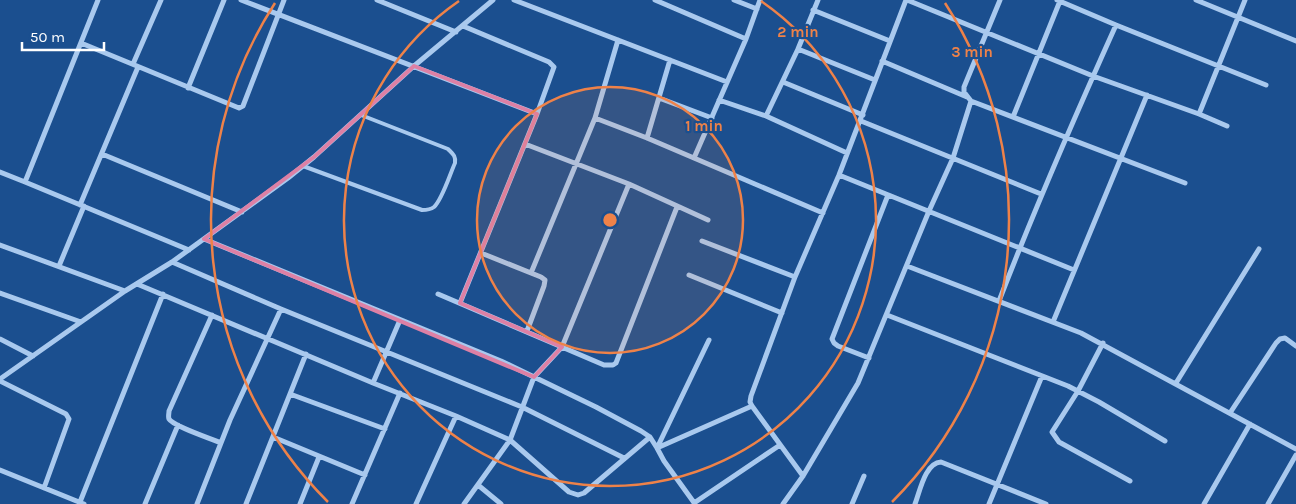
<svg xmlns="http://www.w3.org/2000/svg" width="1296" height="504" font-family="Karla,sans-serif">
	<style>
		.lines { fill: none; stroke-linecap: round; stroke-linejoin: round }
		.service { stroke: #a9c9ee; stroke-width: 4 }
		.minor { stroke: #a9c9ee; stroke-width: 5 }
		.marked { fill: none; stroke: #dd80a5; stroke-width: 4; stroke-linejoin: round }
		.ring { fill: none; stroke: #ee8249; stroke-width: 2.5 }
		.centre { fill: #ee8249; stroke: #1b4f8f; stroke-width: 2.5 }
		.ring-label { font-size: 15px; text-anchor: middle; font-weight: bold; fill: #ee8249; stroke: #1b4f8f; stroke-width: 4.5; stroke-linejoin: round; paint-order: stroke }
	</style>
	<rect width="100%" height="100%" fill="#1b4f8f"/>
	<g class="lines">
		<path class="service" d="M303,166l119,44c4,0 8,0 12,-3 8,-7 16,-33 21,-44 1,-7 -2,-9 -7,-14l-87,-34"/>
		<path class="minor" d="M241,0l296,114
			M377,0l79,32
			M514,0l213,82
			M655,0l91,39
			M734,0l23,9
			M907,0l186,76 106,38 28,12
			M1057,0l59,25 150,60
			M1196,0l100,41
			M813,10l77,31
			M81,43l158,65 4,-2 41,-106
			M798,49l77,31
			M882,61l85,36
			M133,64l28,-64
			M783,82l80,33
			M188,88l36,-88
			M659,98l53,20
			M719,100l47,16 81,37
			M971,101l-7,-9v-5l36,-87
			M1199,114l46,-114
			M766,116l32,-67 20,-49
			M1013,117l47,-116
			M595,118l52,20 176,75
			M861,121l180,73
			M647,138l23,-78
			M525,144l104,40 79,36
			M102,154l140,58
			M694,158l52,-119 14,-39
			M0,172l25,10 73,-182
			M839,175l235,95
			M25,182l164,68
			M80,205l58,-138
			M204,239l297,122 95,46 45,24 9,6 7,11 95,-42
			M702,241l93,36
			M0,245l125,46
			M481,253l60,24 4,3 -1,6 -17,45
			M172,262l109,47 241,98 102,51
			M59,266l25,-60
			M907,266l174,67 215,116
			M531,273l64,-155 23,-78
			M689,275l93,38
			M137,284l236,99 83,33 54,24 59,52 9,3 6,-2 66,-56
			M0,293l81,29
			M438,294l166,71h9l3,-2 61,-156
			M999,301c36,-93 76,-185 117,-276
			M460,303l77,-189 17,-47 -5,-5 -86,-36
			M212,315l-43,96c0,3 -1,5 0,8 4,7 43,20 52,24
			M887,315l181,71 31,16 66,39
			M1053,322l94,-227
			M0,339l33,17
			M1103,343l-25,48 -26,41 7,10 71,39
			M869,358l-31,-12 -4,-3 -2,-4 56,-144
			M0,379l125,-88 47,-29 116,-84 26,-21 100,-91 79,-66
			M0,381l66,33 3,5 -25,69
			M373,383l27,-63
			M1176,383l83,-134
			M290,394l95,35
			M1230,413l46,-70 4,-4 5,-1 11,8
			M273,437l92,38
			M0,470l84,34
			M803,476l-51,-70 -2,-4 1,-6 44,-119 44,-102 67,-175
			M478,485l23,19
			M80,502l83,-208
			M694,503l86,-58
			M145,504l33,-79
			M197,504l33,-84 51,-111
			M246,504l60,-150
			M300,504l19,-47
			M352,504l48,-111
			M416,504l40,-88
			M464,504l46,-64 24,-63 28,-30 67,-163
			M695,504l-31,-43 -7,-13 52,-108
			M783,504l20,-28 55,-93 71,-172 24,-53 18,-57 214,82
			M852,504l12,-28
			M915,504c5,-13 10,-41 26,-42l105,42
			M989,504l53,-128
			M1204,504l46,-80
			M1268,504l28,-49"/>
	</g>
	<path class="marked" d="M414,66l123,48 -77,189 102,44 -28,30 -330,-138 110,-82z"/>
	<circle cx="610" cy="220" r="133" fill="#ee8249" fill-opacity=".12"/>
	<g class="ring">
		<circle cx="610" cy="220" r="133"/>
		<path d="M761 1A266 266 0 1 1 459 1"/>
		<path d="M328 502A399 399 0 0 1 275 3M945 3A399 399 0 0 1 892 502"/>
	</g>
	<circle cx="610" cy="220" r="8" class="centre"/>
	<g class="ring-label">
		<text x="798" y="37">2 min</text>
		<text x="972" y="57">3 min</text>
		<text x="704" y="131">1 min</text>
	</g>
	<path d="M22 42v8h82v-8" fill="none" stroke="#ffffff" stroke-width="2.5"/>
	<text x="30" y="42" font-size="15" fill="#ffffff" stroke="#1b4f8f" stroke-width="4" paint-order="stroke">50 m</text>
</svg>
